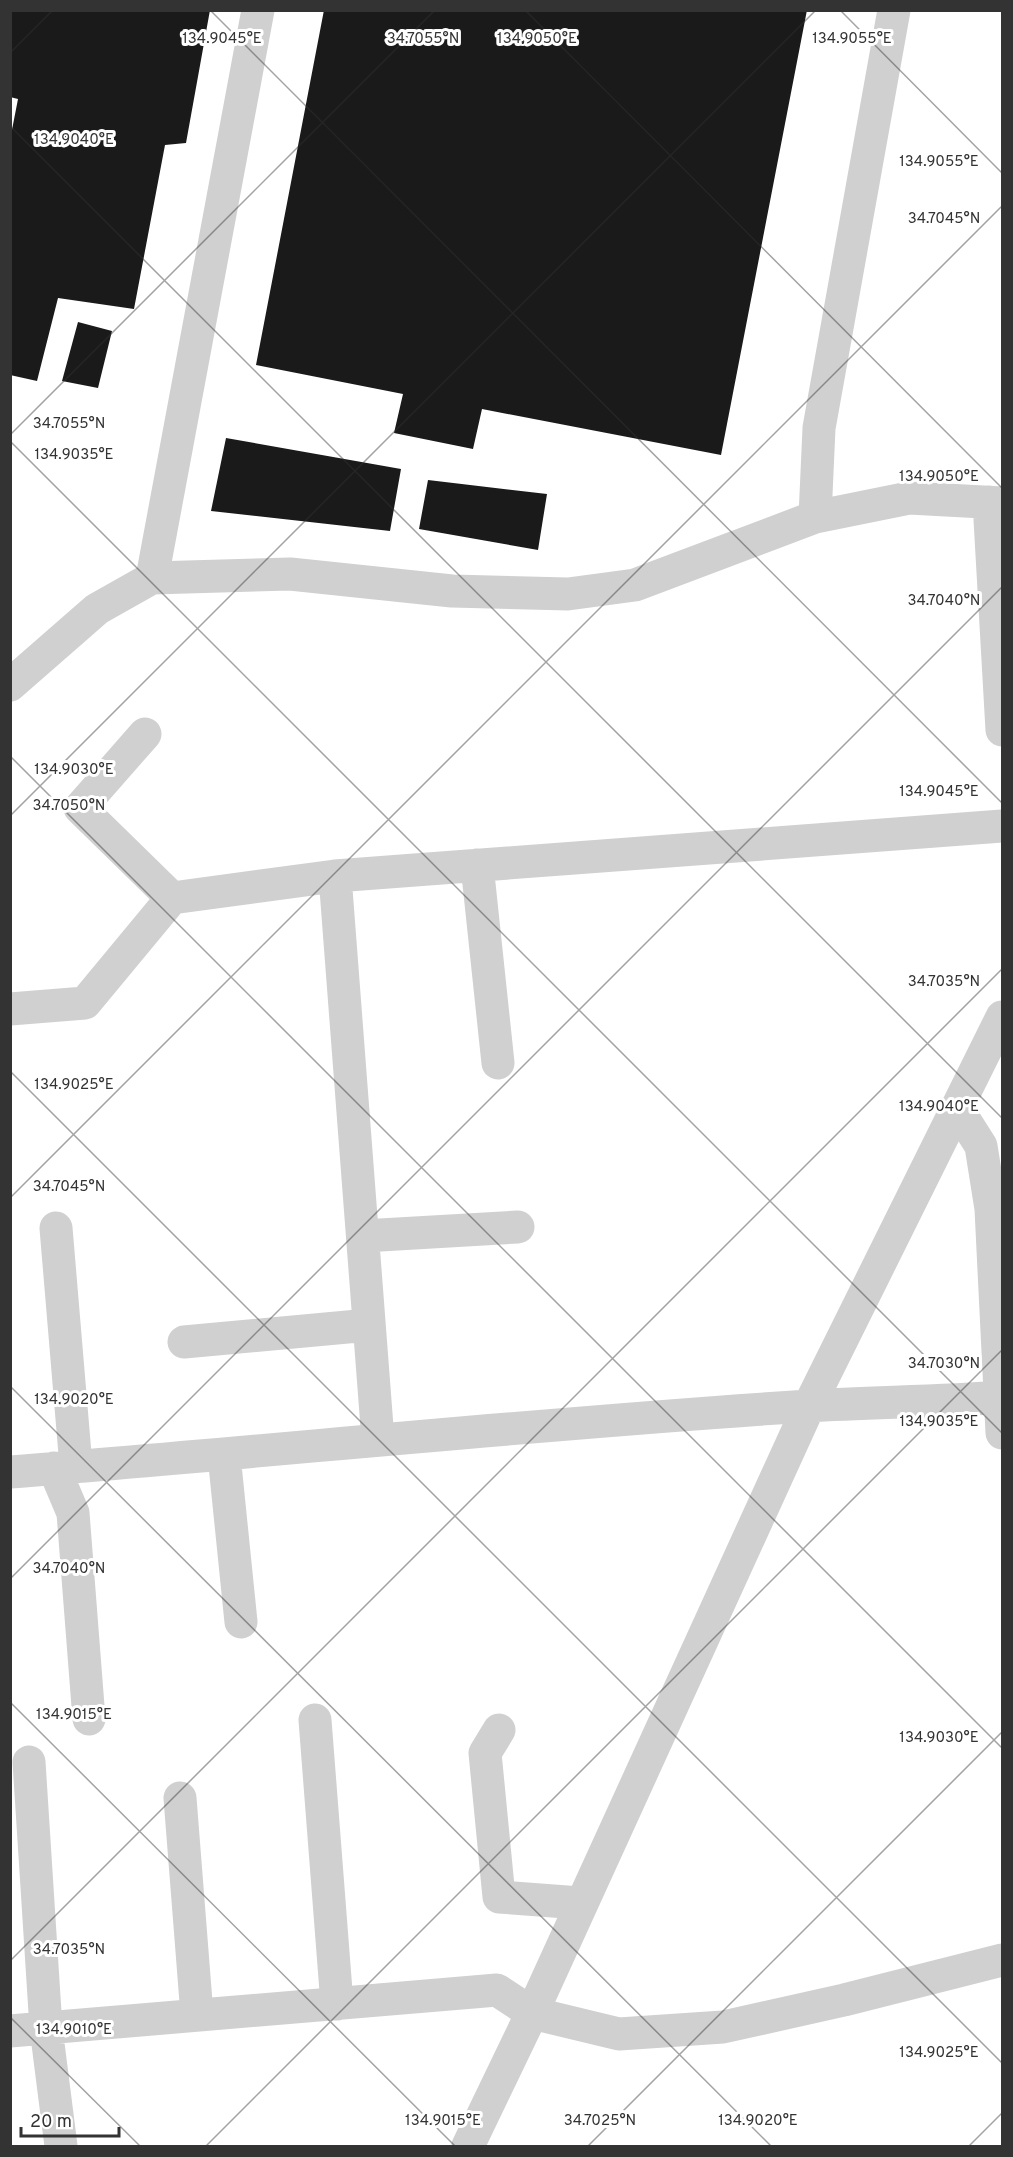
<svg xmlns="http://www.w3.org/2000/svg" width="1013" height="2157" font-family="Overpass,sans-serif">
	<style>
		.building { fill: #1a1a1a }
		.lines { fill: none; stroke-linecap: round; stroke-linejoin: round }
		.minor { stroke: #d0d0d0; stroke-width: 33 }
		.ticks { fill: none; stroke: #333; stroke-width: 1.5; stroke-opacity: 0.45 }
		.ticks-label { font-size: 15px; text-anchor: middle; fill: #333; stroke: #fff; stroke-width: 6; stroke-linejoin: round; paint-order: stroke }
	</style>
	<rect width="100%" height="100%" fill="#fff"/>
	<path class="building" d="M12,10h198l-24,133 -21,2 -31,164 -76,-11 -21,83 -27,-6v-235l8,-41 -8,-2v-77z
		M324,10h483l-86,445 -239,-46 -9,40 -79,-16 9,-39 -147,-29z
		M78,322l34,9 -14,57 -36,-7z
		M226,438l175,31 -11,62 -179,-20z
		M428,480l119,14 -9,56 -119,-21z"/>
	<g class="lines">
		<path class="minor" d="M989,502l13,228
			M815,517l4,-89 75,-418
			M152,578l106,-568
			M10,685l87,-76 55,-31 138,-4 162,17 116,3 67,-9 180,-68 94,-19 93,5
			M145,734l-65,74 92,90
			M477,865l21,198
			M335,876l43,564
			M10,1009l75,-6 87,-105 163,-22 667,-50
			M957,1108l24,38 10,63 11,224
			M56,1228l20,238
			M363,1236l155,-9
			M184,1342l185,-17
			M224,1455l17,167
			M54,1468l19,45 16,206
			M10,1472c266,-21 532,-49 798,-66 65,-4 130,-4 194,-9
			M315,1720l22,284
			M499,1730l-14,23 14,144 81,6
			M29,1762l17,266 15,118
			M180,1798l17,217
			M10,2031l487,-41 35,23 87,21 104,-7 121,-27 158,-40
			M468,2146l64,-133 277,-607 193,-389"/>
	</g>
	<path class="ticks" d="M210,10l792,793M525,10l477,478M840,10l162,163M10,53l43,-43M10,126l992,992M10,435l425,-425M10,441l992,992M10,756l992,992M10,816l806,-806M10,1071l992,992M10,1198l992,-992M10,1386l761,760M10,1579l992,-992M10,1702l445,444M10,1961l992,-992M10,2017l130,129M206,2146l796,-796M588,2146l414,-414M969,2146l33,-33"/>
	<g class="ticks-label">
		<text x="222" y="43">134.9045°E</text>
		<text x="423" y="43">34.7055°N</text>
		<text x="537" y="43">134.9050°E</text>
		<text x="852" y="43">134.9055°E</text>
		<text x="74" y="144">134.9040°E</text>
		<text x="939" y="166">134.9055°E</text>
		<text x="944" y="223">34.7045°N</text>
		<text x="69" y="428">34.7055°N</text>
		<text x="74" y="459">134.9035°E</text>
		<text x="939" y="481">134.9050°E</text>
		<text x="944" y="605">34.7040°N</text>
		<text x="74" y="774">134.9030°E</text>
		<text x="939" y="796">134.9045°E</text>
		<text x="69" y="810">34.7050°N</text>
		<text x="944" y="986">34.7035°N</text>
		<text x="74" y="1089">134.9025°E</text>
		<text x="939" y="1111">134.9040°E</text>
		<text x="69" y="1191">34.7045°N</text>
		<text x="944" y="1368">34.7030°N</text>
		<text x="74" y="1404">134.9020°E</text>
		<text x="939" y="1426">134.9035°E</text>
		<text x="69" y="1573">34.7040°N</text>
		<text x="74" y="1719">134.9015°E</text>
		<text x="939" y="1742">134.9030°E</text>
		<text x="69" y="1954">34.7035°N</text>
		<text x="74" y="2034">134.9010°E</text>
		<text x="939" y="2057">134.9025°E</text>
		<text x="443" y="2125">134.9015°E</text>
		<text x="600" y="2125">34.7025°N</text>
		<text x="758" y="2125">134.9020°E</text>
	</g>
	<rect width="1013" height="2157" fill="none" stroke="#333333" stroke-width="24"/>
	<path d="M21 2127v9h98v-9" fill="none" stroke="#333333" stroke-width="3"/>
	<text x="30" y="2127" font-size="18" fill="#333333" stroke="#ffffff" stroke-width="4.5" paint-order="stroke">20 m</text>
</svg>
